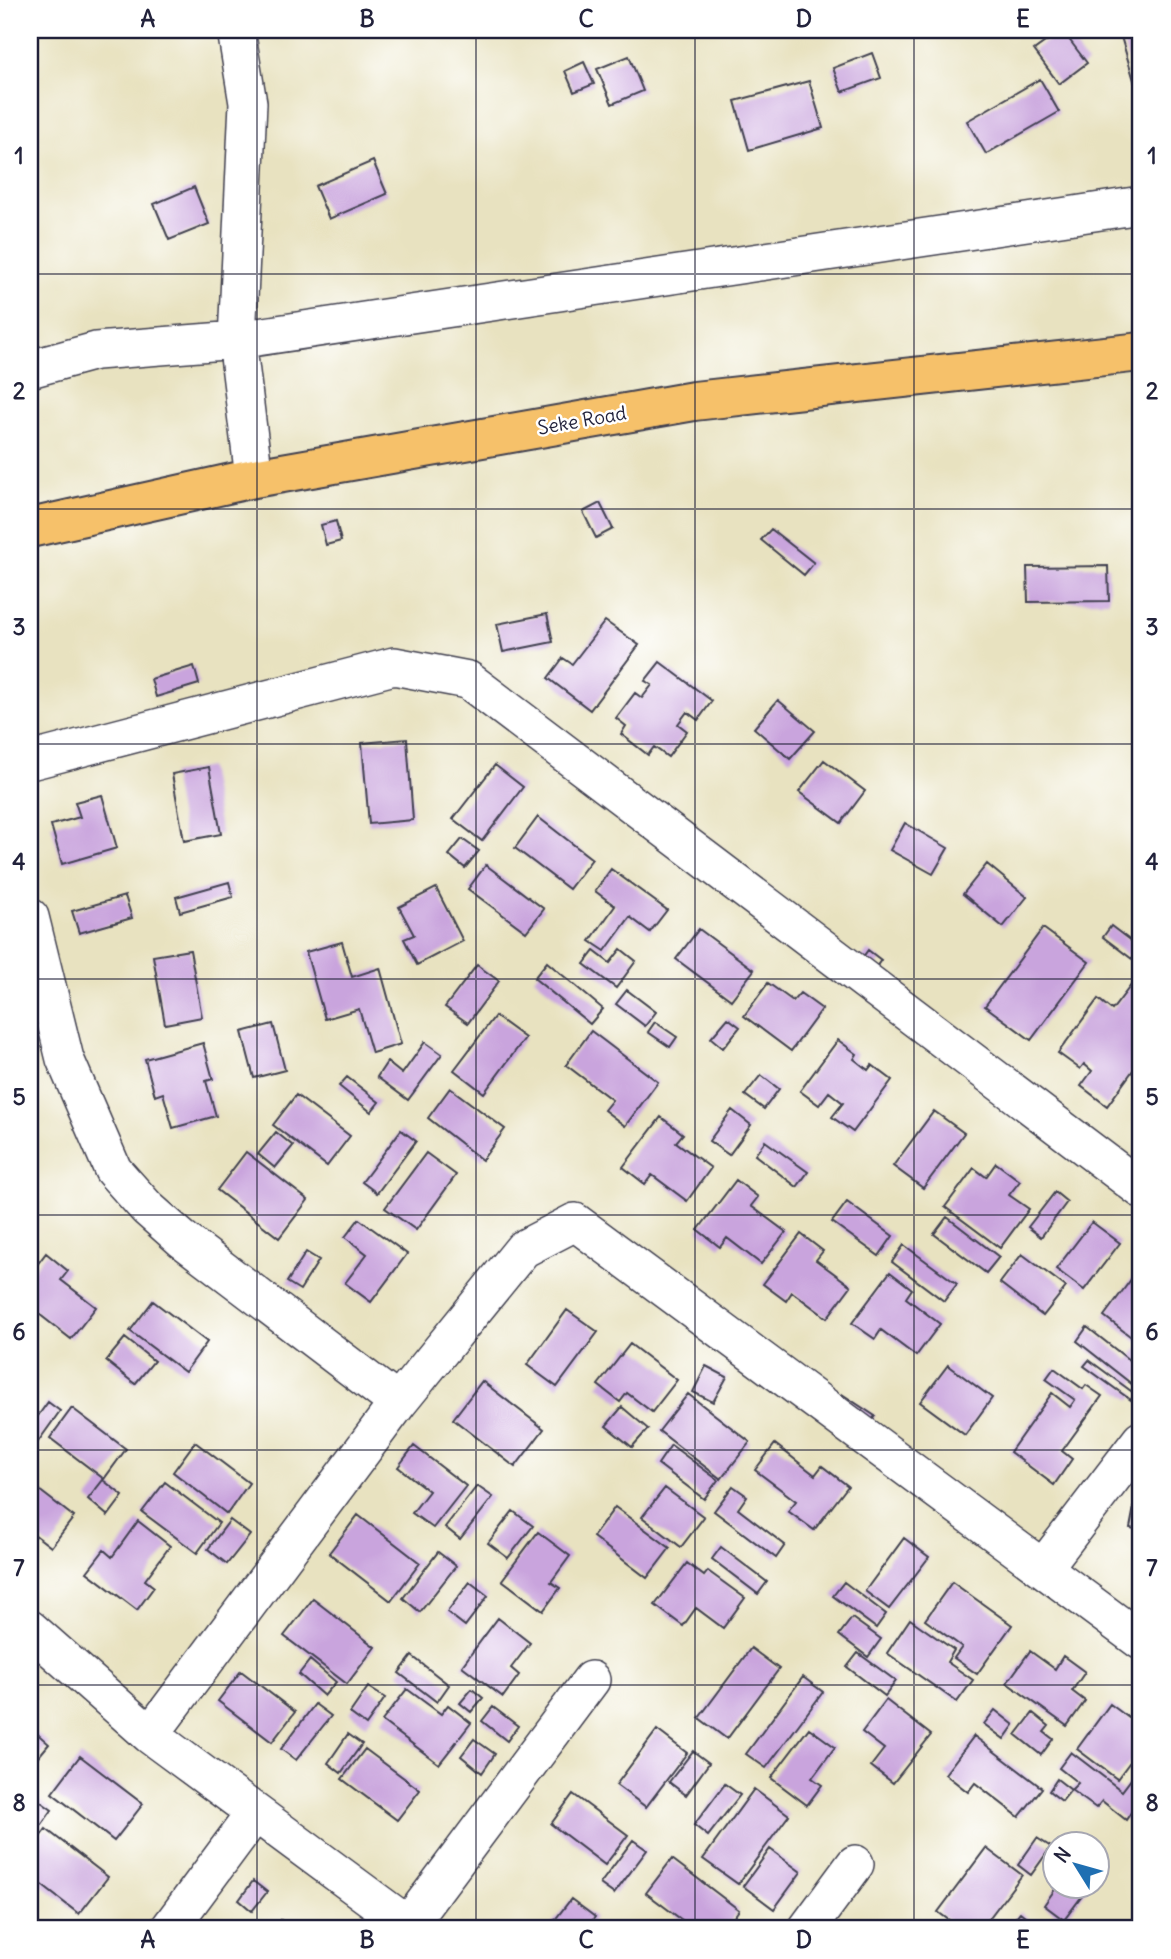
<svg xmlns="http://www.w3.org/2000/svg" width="1171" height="1959" font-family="Delius,sans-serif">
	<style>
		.building { fill: #c9a4dd }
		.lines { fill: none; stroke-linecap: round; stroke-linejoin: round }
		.minor-casing { stroke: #403f4f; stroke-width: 40 }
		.major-casing { stroke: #403f4f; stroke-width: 42 }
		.minor { stroke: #fff; stroke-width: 37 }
		.major { stroke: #f6c16b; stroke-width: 38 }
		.grid { fill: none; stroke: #22223b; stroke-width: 2; stroke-opacity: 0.55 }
		.labels { text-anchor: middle; stroke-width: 5; stroke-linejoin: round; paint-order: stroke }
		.street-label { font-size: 19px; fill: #22223b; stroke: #fff }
		.neatline { fill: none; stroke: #22223b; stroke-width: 2.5 }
		.grid-label { font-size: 23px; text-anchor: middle; font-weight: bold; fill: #22223b }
	</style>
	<rect width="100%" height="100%" fill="#fff"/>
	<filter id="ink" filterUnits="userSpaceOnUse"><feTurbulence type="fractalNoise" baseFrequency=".0143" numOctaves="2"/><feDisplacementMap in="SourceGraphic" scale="14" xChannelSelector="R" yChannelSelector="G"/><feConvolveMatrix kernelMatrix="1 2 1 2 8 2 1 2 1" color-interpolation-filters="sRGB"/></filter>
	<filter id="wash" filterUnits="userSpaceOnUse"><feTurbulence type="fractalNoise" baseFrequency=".00686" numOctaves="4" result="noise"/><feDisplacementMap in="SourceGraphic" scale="28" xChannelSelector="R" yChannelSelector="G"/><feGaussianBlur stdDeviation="1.57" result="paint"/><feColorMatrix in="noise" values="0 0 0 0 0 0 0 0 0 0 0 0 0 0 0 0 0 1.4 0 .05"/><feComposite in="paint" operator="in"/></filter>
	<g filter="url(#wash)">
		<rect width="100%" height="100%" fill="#e8e2c0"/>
		<g id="blocks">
			<path class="building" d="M1062,30l25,33 -28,21 -25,-34z
				M1119,30h22v56l-5,1z
				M872,53l9,25 -39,14 -9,-24z
				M629,56l14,35 -31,13 -15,-35z
				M584,62l10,22 -20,8 -9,-21z
				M1040,79l19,33 -73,42 -19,-33z
				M809,81l14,47 -74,22 -14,-49z
				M373,161l14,33 -58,25 -14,-33z
				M194,187l15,37 -40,16 -15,-36z
				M600,503l13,26 -17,9 -13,-26z
				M336,521l5,20 -15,4 -5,-20z
				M771,529l43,34 -10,12 -43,-35z
				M1108,566l1,35 -81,1 -1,-35z
				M547,614l6,28 -50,10 -6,-28z
				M605,621l34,24 -49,65 -42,-32 15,-20 9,6z
				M660,662l52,39 -14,19 -11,-8 -9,12 9,7 -19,26 -14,-10 -6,8 -27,-21 5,-8 -10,-8 19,-25 7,5 10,-13 -7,-4z
				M194,666l5,18 -43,13 -5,-18z
				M778,700l37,31 -25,28 -36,-31z
				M407,739l6,81 -44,4 -7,-81z
				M824,760l41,31 -24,32 -42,-31z
				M495,765l28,22 -41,54 -29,-22z
				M209,767l12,67 -37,7 -12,-67z
				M102,795l15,53 -55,16 -11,-39 29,-8 -5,-15z
				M538,817l54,42 -23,30 -54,-41z
				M905,823l43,25 -15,26 -43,-24z
				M462,839l17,12 -14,17 -16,-13z
				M987,864l40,33 -24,30 -40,-33z
				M486,865l58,44 -18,23 -58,-43z
				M611,869l56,41 -17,22 -20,-15 -25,34 -15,-10 25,-35 -20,-15z
				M229,882l4,15 -53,15 -4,-15z
				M436,888l27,53 -46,24 -13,-26 10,-4 -15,-28z
				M125,896l7,22 -53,15 -7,-22z
				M1111,926l29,22 -8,11 -29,-22z
				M1043,928l46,34 -58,78 -46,-34z
				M699,929l55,41 -23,30 -55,-41z
				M342,942l10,35 28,-9 21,76 -29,9 -13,-44 -34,10 -19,-67z
				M621,949l15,12 -20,27 -32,-24 10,-13 16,12z
				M190,950l12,67 -37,7 -12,-68z
				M868,950l13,10 -8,11 -13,-10z
				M547,962l56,47 -13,15 -56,-46z
				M477,965l22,16 -31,42 -23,-16z
				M768,983l25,18 7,-8 22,16 -31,42 -47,-35z
				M1132,984l9,8v67l-34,47 -26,-20 11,-15 -8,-7 -4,5 -22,-16 40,-54 14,11z
				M627,990l29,22 -11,14 -29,-22z
				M495,1016l30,22 -41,55 -30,-23z
				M728,1018l12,9 -17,21 -12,-10z
				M655,1022l22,15 -7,10 -22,-15z
				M273,1024l12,46 -31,8 -12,-46z
				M591,1031l67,51 -33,44 -21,-16 8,-10 -46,-35z
				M838,1040l19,14 -3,5 14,11 4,-5 20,15 -39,52 -21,-15 11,-14 -14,-11 -10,13 -19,-14z
				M425,1042l17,12 -34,46 -31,-23 10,-15 15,12z
				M203,1043l10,36 -7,2 10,35 -43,12 -10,-35 -8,3 -10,-37z
				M761,1075l18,14 -15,20 -19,-14z
				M347,1077l32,25 -8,10 -32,-26z
				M450,1088l55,41 -23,31 -54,-42z
				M296,1095l54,41 -23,30 -54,-41z
				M732,1110l19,15 -22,30 -20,-14z
				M934,1111l30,22 -41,55 -30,-22z
				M661,1117l22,17 -7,8 35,26 -24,33 -35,-26 -7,9 -22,-17z
				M401,1130l15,11 -39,52 -15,-11z
				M276,1132l17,14 -18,22 -17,-14z
				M765,1141l43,31 -11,15 -42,-32z
				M246,1152l62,48 -29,38 -62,-48z
				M426,1153l30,22 -40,55 -31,-22z
				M996,1163l24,18 -11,14 20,14 -29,39 -55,-41 29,-39 12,9z
				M736,1180l22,17 -7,9 35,26 -25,32 -34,-26 -7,9 -22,-17z
				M1055,1192l12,10 -26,35 -13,-10z
				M847,1202l46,34 -14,20 -47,-34z
				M947,1217l52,40 -13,16 -52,-39z
				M359,1219l48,35 -36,48 -26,-19 22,-29 -22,-17z
				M1092,1222l28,21 -36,47 -28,-21z
				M801,1234l22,17 -7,9 35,26 -24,32 -35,-26 -6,9 -23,-17z
				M904,1245l53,39 -13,17 -52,-39z
				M306,1252l13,8 -19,30 -13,-8z
				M46,1253l22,18 -7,9 35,27 -25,32 -41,-32v-33z
				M1022,1254l44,33 -23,29 -43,-33z
				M1141,1266v75l-2,2 -35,-27z
				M890,1272l22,17 -6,9 34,26 -24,32 -35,-26 -6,9 -23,-16z
				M153,1301l54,41 -22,30 -55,-41z
				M567,1310l31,22 -41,55 -30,-22z
				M1087,1327l42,33 9,-13 3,3v25l-8,10 -56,-44z
				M125,1338l29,23 -19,23 -29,-23z
				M630,1344l47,36 -25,32 -25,-19 -7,9 -22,-17z
				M1089,1360l46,34 -4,6 -47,-34z
				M948,1365l44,33 -27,37 -45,-33z
				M706,1366l21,11 -14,25 -20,-10z
				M1054,1368l29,21 3,-4 16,11 -40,55 10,8 -18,26 -44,-33 42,-59 18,14 5,-7 -29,-21z
				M482,1381l62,48 -29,38 -62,-48z
				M688,1394l62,48 -29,37 -62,-48z
				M842,1394l33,22 -7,9 -33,-22z
				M48,1402l12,9 -30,42v-26z
				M622,1407l26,22 -16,18 -26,-21z
				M72,1408l54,41 -22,30 -54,-41z
				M195,1442l54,41 -22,31 -54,-42z
				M775,1444l40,31 7,-9 26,20 -34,44 -26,-19 8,-10 -41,-31z
				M671,1445l47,35 -14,19 -46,-35z
				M414,1446l52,40 -33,42 -21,-15 17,-22 -31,-24z
				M103,1480l20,16 -15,20 -20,-17z
				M165,1482l54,41 -22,30 -55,-41z
				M30,1483l44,34 -23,30 -21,-16z
				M477,1486l16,11 -33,42 -15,-12z
				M733,1486l14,10 -9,13 47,36 -9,13 -62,-47z
				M665,1488l39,29 -23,30 -39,-30z
				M615,1507l55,41 -23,30 -54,-41z
				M1134,1507l7,1v22l-11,-2z
				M513,1511l20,15 -25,32 -20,-15z
				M358,1515l62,48 -29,38 -62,-48z
				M230,1520l20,15 -23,29 -19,-15z
				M138,1521l32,25 -25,34 9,7 -17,23 -50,-38 17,-22 8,7z
				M538,1532l32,24 -19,26 9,6 -17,23 -41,-31z
				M904,1538l25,19 -40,52 -24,-18z
				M721,1547l46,35 -9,12 -46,-35z
				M438,1552l18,14 -36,46 -17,-14z
				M687,1563l17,13 4,-5 37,27 -22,30 -27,-20 -13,18 -28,-21z
				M470,1582l18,14 -23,30 -18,-14z
				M844,1582l42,32 -10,14 -43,-32z
				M952,1582l60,43 -35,49 -23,-16 8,-11 -37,-27z
				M313,1599l62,48 -28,37 -63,-48z
				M498,1618l32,25 -19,25 8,7 -16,22 -41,-31z
				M852,1618l29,21 -13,18 -29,-22z
				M910,1619l44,31 -7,12 26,18 -16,22 -70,-49z
				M751,1648l28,21 -52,70 -28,-21z
				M1030,1651l25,18 8,-13 22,16 -13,19 13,10 -18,25 -60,-43z
				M858,1653l38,28 -11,15 -38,-29z
				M412,1656l37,29 -12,17 -38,-29z
				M310,1660l26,22 -12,14 -25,-22z
				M241,1671l54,41 -23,30 -54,-41z
				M803,1677l20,15 -57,76 -20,-14z
				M368,1687l17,11 -19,27 -16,-12z
				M407,1689l34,25 7,-9 23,18 -32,41 -57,-43z
				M472,1689l11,9 -12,14 -11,-9z
				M886,1700l45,35 -38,48 -22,-17 13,-17 -22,-17z
				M315,1704l16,12 -35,44 -15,-11z
				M1110,1704l31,23v20l-24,32 -40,-30z
				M493,1707l25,19 -11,15 -25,-20z
				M995,1710l19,15 -10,14 -20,-15z
				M1033,1713l16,13 -5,6 9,7 -12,16 -25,-20z
				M809,1728l26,19 -23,31 10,7 -15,20 -36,-27z
				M33,1730l16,14 -19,23v-33z
				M657,1730l30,23 -41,54 -30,-22z
				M348,1734l14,10 -21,29 -13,-10z
				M974,1736l68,52 -23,29 -44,-34 -7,9 -23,-18z
				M474,1739l21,15 -13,19 -21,-17z
				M365,1749l55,41 -23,30 -55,-41z
				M693,1751l16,12 -23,32 -17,-13z
				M1071,1752l51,39 19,-25v31l-15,23 -24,-19 -6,7 -25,-18 7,-7 -19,-15z
				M80,1756l63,48 -29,37 -62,-48z
				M1057,1779l14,11 -9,11 -13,-10z
				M725,1784l15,11 -32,41 -14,-11z
				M754,1789l35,26 -51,69 -35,-25z
				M30,1794l22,16 -22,31z
				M573,1794l55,41 -23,30 -54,-41z
				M46,1829l62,48 -29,37 -49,-38v-26z
				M1037,1838l14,9 -20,28 -13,-10z
				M633,1840l14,10 -33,44 -14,-10z
				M986,1848l36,27 -41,54h-20l-23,-17z
				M770,1849l31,23 -27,37 -31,-23z
				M672,1859l67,51 -14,19h-31l-48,-36z
				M253,1881l14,11 -15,19 -13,-11z
				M1058,1885l30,3 -24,32 -20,-15z
				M571,1899l24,18 -9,12h-38z
				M1020,1912l15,12 -4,5h-24z
				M1058,1919l13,10h-21z
				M281,1920l12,9h-19z"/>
		</g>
	</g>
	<g filter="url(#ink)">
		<use href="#blocks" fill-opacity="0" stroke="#403f4f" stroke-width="2"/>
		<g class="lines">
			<g class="minor-casing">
				<path id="minor" d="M236,30l12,73 -11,237 17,138
					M30,369l66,-18 141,-11 904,-135
					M30,761l364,-95 74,14 673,509
					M30,917l35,142 48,111 34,38 35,31 216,164
					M1043,1568l98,-128
					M30,1629l120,106 263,194
					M150,1735l248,-332 125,-154 52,-27 566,419
					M408,1925l183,-245
					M169,1929l86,-116
					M807,1929l48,-65"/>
			</g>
			<g class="major-casing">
				<path id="major" d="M30,528l224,-50 440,-77 447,-49"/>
			</g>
			<use href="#minor" class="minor"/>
			<use href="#major" class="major"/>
		</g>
	</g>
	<path class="grid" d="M257,30v1899M476,30v1899M695,30v1899M914,30v1899M30,274h1111M30,509h1111M30,744h1111M30,979h1111M30,1215h1111M30,1450h1111M30,1685h1111"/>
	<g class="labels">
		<g class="street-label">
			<text transform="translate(582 420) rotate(-10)" y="7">Seke Road</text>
		</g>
	</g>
	<rect width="1171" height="1959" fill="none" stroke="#fff" stroke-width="77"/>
	<g transform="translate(1076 1865) rotate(307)"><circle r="33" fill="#ffffff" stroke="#a7a7b1" stroke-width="2"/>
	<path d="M0-5L12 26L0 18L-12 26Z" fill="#1f6fb2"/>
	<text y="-10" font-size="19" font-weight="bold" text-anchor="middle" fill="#22223b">N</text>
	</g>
	<rect x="38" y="38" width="1094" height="1882" class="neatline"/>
	<g class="grid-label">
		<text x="148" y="27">A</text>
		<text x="367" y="27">B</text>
		<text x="586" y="27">C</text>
		<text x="804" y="27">D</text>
		<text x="1023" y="27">E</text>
		<text x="19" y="164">1</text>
		<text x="1152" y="164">1</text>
		<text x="19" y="399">2</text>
		<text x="1152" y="399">2</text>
		<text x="19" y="635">3</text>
		<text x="1152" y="635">3</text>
		<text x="19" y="870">4</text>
		<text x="1152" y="870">4</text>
		<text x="19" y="1105">5</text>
		<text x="1152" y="1105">5</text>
		<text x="19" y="1340">6</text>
		<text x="1152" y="1340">6</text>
		<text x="19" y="1576">7</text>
		<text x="1152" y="1576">7</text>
		<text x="19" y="1811">8</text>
		<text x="1152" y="1811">8</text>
		<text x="148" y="1948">A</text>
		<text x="367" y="1948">B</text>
		<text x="586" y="1948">C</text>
		<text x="804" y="1948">D</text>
		<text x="1023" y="1948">E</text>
	</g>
</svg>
